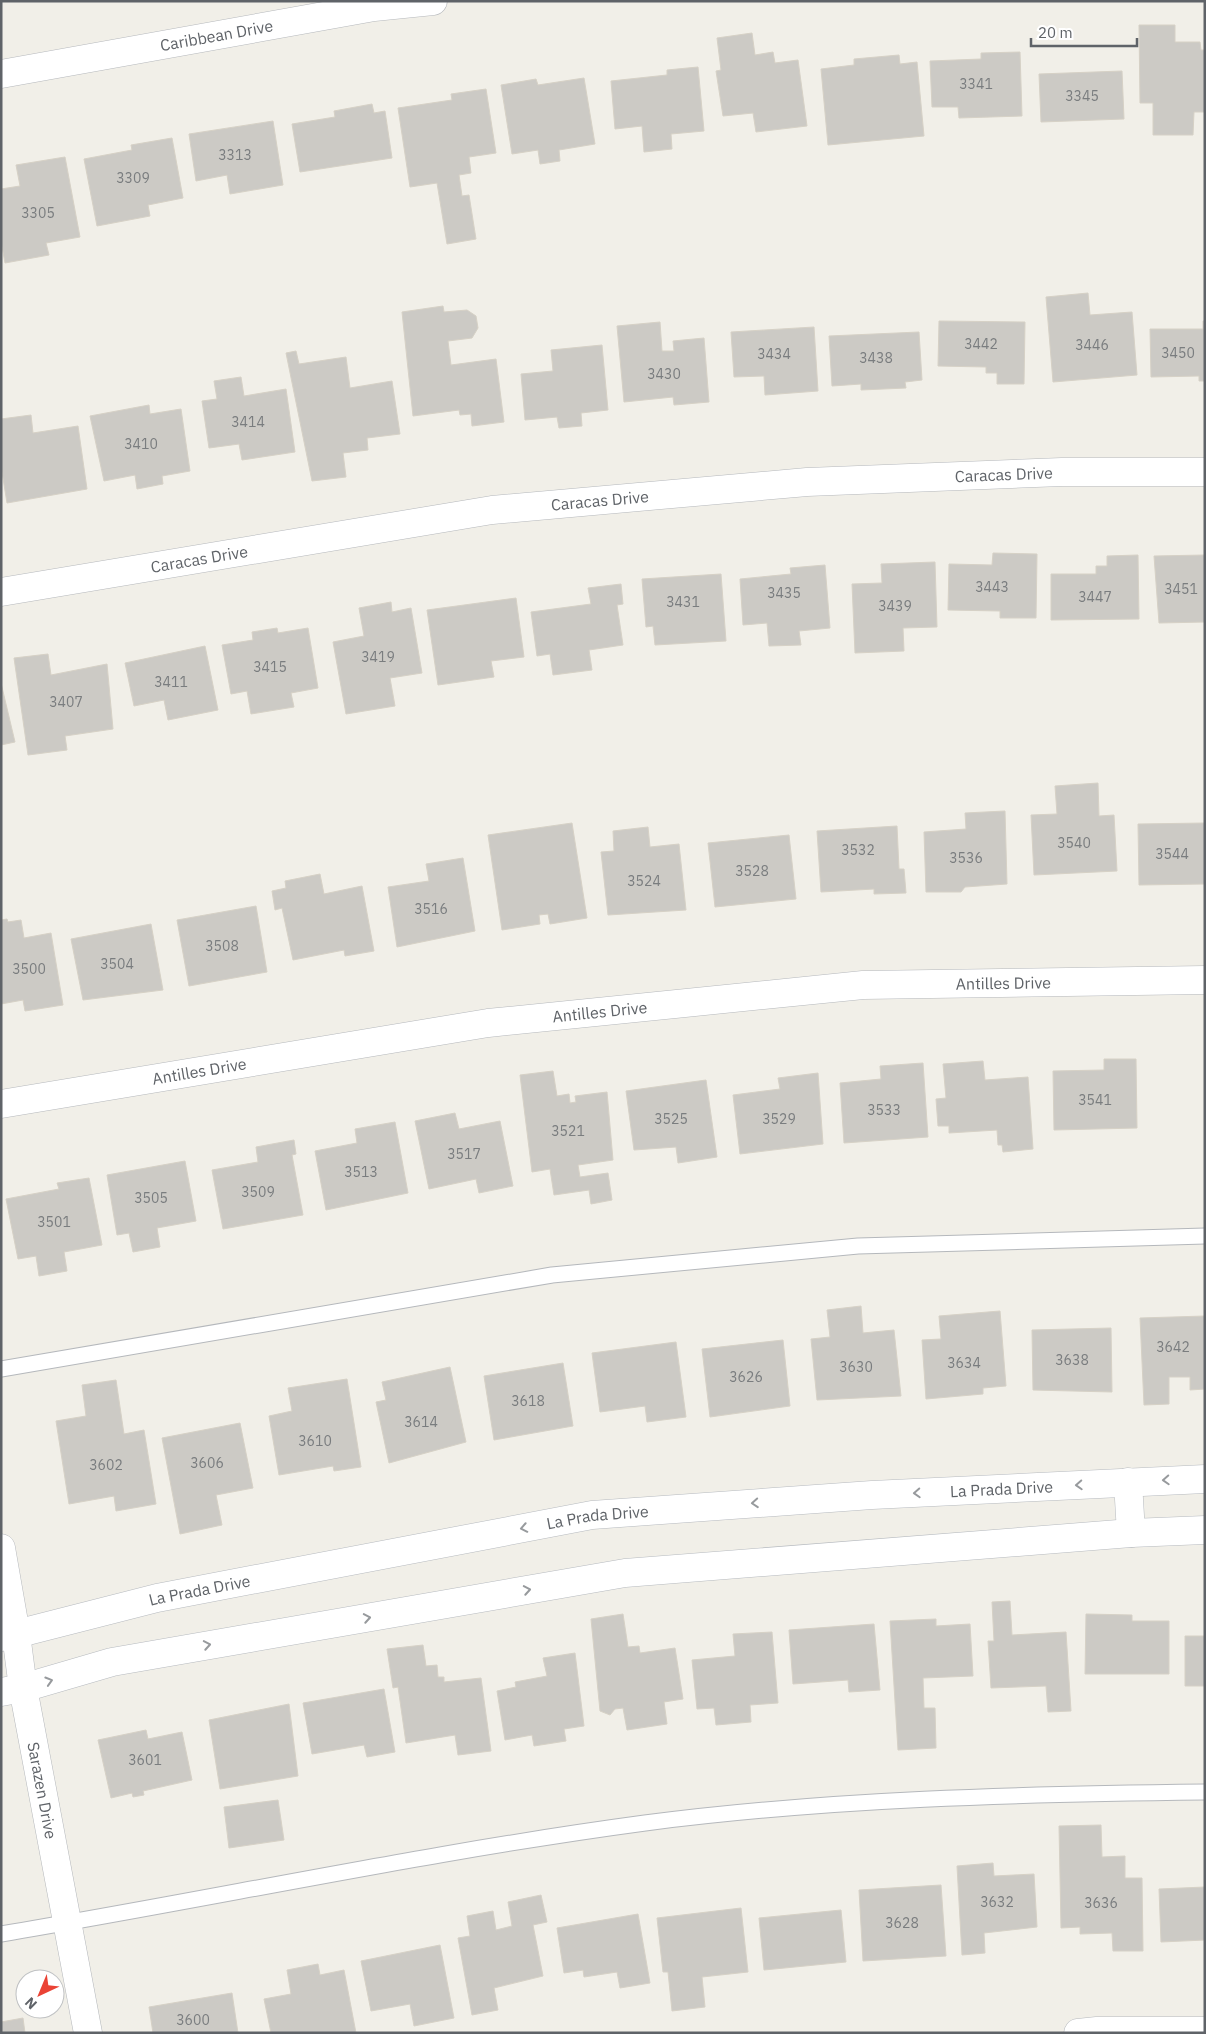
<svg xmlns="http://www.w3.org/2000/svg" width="1206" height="2034" font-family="'IBM Plex Sans',sans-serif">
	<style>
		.building { fill: #cccac5; stroke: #d6d1c6 }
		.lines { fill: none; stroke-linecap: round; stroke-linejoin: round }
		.service-casing { stroke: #b5b8bc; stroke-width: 17 }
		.minor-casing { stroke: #b5b8bc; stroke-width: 29 }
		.secondary-casing { stroke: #b6babf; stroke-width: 29 }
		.service { stroke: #fff; stroke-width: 15 }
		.minor { stroke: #fff; stroke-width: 28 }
		.secondary { stroke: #fff; stroke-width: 28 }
		.oneway { stroke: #979a9d }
		.labels { text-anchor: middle; stroke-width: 5; stroke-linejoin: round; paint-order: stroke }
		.number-label { font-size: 14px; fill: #7a7d7f }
		.street-label { font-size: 16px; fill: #5f6368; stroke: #fff }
	</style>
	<rect width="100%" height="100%" fill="#f1efe8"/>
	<path class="building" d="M1139,25h36v17h25l1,8h4v62h-11l-1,23h-40v-32h-13z
		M752,33l3,22 18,-3 2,11 23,-3 9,66 -51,6 -3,-19 -30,3 -7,-45 5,-1 -4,-32z
		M1020,52l2,64 -63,2 -1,-11h-26l-2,-46 51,-2v-6z
		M899,55l1,9 17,-2 7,74 -96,9 -7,-76 33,-4v-6z
		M698,67l6,64 -33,3 1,15 -28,3 -2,-26 -27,3 -4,-48 56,-6v-5z
		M1122,71l2,48 -83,3 -2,-48z
		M584,78l11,66 -36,6 1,11 -20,3 -2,-14 -26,4 -11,-69 35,-6 2,6z
		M486,89l10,64 -27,4 2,16 -12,2 3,21 7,-1 7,44 -29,5 -10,-61 -27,4 -12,-79 54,-8 -1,-6z
		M372,104l2,9 11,-2 7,47 -92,14 -8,-48 43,-7 -1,-6z
		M273,121l10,64 -53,9 -3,-19 -31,6 -7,-47z
		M172,138l11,60 -35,7 2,11 -53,10 -13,-67 48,-9 -1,-5z
		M65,157l15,80 -34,6 3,12 -44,8 -4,-22v-52l19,-3 -4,-21z
		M1088,293l2,22 42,-3 5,63 -84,7 -7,-85z
		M443,306l1,6 23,-2 9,6 2,12 -6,10 -24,3 3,24 45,-6 8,63 -32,4 -1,-12 -11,1 -1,-5 -46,6 -11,-104z
		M939,321l86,1 -1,62h-27v-11h-11v-6l-48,-1z
		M1203,321h2v60h-6v-5l-48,1 -1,-48h53z
		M660,322l2,29h12l-1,-10 31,-3 5,64 -35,3 -1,-8 -49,5 -7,-76z
		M814,327l4,64 -53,4 -1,-19 -30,1 -3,-45z
		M919,332l3,48 -17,2 1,6 -45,2v-6l-29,2 -3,-50z
		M602,345l6,65 -27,3 1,13 -23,2 -2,-11 -32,3 -4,-46 32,-3 -2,-21z
		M296,351l3,13 47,-7 4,31 42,-7 8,53 -33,4 1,12 -25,3 3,24 -34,4 -26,-128z
		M241,377l3,19 42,-7 9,63 -53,8 -3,-16 -30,4 -7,-47 15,-2 -3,-18z
		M149,405l1,9 31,-5 9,62 -28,5 1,8 -26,5 -2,-14 -31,6 -14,-65z
		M31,415l2,18 45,-7 9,63 -80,14 -6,-37v-47z
		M993,553l44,1 -1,64h-36v-7l-52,-1 1,-46 43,1z
		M1138,555l1,64 -88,1v-46h45v-8h11v-10z
		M1205,555v67l-46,1 -5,-67z
		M935,562l2,65 -34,1 1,23 -49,2 -3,-69 30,-1 -1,-19z
		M825,565l5,63 -31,3 2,14 -32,1 -2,-23 -24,2 -3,-46 51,-5 -1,-6z
		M721,574l5,67 -71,4 -2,-19 -7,1 -4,-48z
		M621,584l2,20 -6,1 6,40 -34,5 3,20 -39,5 -3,-21 -13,2 -6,-44 60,-8 -3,-16z
		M516,598l8,59 -33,4 3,16 -56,8 -11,-75z
		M391,602l1,10 19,-4 11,65 -32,5 5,28 -49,8 -13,-72 31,-6 -5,-28z
		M277,628l1,5 30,-5 10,60 -27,5 3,14 -43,7 -4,-23 -16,3 -9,-49 31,-5 -1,-8z
		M205,646l13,64 -50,10 -4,-20 -30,6 -9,-43z
		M48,654l3,21 56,-11 6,65 -48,7 2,14 -39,5 -14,-97z
		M1,683l14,59 -14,3z
		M1098,783l1,33 15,-1 3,56 -83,4 -3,-60 26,-1 -2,-28z
		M1005,811l2,73 -42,3 -4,5h-35l-2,-60 42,-3 -1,-16z
		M572,823l15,95 -37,6 -2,-10 -9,1 1,9 -38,6 -14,-95z
		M1205,823v61l-66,1 -1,-61z
		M897,826l2,43h5l2,24 -32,1v-5l-53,3 -4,-61z
		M648,827l2,20 29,-3 7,66 -78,5 -7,-63 13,-1 -1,-20z
		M789,835l7,64 -81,8 -7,-64z
		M463,858l12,73 -78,16 -9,-60 41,-6 -3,-17z
		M320,874l4,20 38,-8 12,65 -29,5 -1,-6 -51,10 -11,-52 -7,2 -3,-19 14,-3 -1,-7z
		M256,906l11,66 -78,14 -12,-66z
		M7,919l1,3 13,-2 3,18 27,-5 12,72 -38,6 -2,-11 -22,4v-84z
		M151,924l12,66 -80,10 -12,-61z
		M1104,1059h32l1,69 -83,2 -1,-59 51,-1z
		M983,1061l2,19 43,-3 5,72 -30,3 -1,-7h-4l-1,-15 -48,3v-7h-11l-2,-27 10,-1 -3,-34z
		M923,1063l5,74 -84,6 -4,-60 41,-4 -1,-13z
		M553,1071l4,25 12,-2 1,9 6,-1 -1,-6 32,-4 6,68 -35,5 2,12 28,-4 4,27 -21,4 -2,-14 -35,5 -4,-26 -18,3 -12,-97z
		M818,1073l5,71 -83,10 -7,-59 47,-6 -2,-11z
		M706,1080l11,77 -39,6 -2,-16 -42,3 -8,-59z
		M455,1113l4,16 41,-8 13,65 -34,7 -3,-14 -47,10 -14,-68z
		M395,1122l13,71 -82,17 -11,-59 42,-8 -2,-14z
		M294,1140l2,14 -4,1 11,60 -80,14 -11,-59 46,-8 -2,-15z
		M185,1161l11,60 -39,7 3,19 -27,5 -4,-19 -12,2 -10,-60z
		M89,1178l13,67 -38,7 3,19 -28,5 -3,-20 -18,3 -12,-60 53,-10 -2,-6z
		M861,1306l2,27 31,-3 7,66 -84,4 -6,-61 19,-2 -3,-27z
		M1000,1311l6,75 -23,2v6l-57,5 -4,-59 19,-1 -2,-23z
		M1205,1316v73l-15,1v-13h-21v27l-25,1 -4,-87z
		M1111,1328l1,64 -79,-2 -1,-60z
		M783,1340l7,66 -80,11 -8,-68z
		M676,1342l10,75 -39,5 -2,-16 -45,6 -8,-59z
		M563,1363l10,63 -79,14 -10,-64z
		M450,1367l16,75 -77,21 -13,-61 10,-2 -4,-18z
		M347,1379l14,88 -27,4 -1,-5 -54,9 -10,-59 23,-5 -4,-23z
		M116,1380l8,54 20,-4 12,74 -40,7 -2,-15 -45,8 -13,-83 30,-5 -4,-31z
		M240,1423l13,65 -37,7 6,30 -42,9 -18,-96z
		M1010,1601l2,34 54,-3 5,79 -23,1 -2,-26 -55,2 -3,-47h6l-2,-39z
		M623,1614l5,33 11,-1 1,7 35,-5 8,51 -19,3 3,22 -40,6 -4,-22 -8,1 -5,6 -10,-4 -9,-92z
		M1086,1614l46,1v6h37v53h-84z
		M936,1619v7l34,-2 3,52 -50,2 1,30h11l1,40 -38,2 -8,-129z
		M874,1624l6,66 -31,2 -1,-12 -55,4 -4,-54z
		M772,1632l6,71 -28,2 1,17 -35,3 -2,-17 -17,1 -5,-49 43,-4 -2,-22z
		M1185,1636h20v50h-20z
		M423,1645l3,21 11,-1 1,12h6v5l37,-4 10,73 -33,4 -3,-20 -49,8 -8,-56 -5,1 -6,-39z
		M575,1653l9,73 -20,3 2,12 -32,5 -2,-11 -27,5 -8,-49 19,-4 -1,-5 32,-6 -4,-18z
		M384,1689l11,63 -28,5 -3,-12 -52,9 -9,-51z
		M289,1704l9,72 -78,13 -11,-69z
		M146,1730l2,9 34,-7 10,48 -49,11 1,4 -11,2 -1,-4 -21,5 -13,-58z
		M278,1800l6,40 -55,8 -5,-41z
		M1101,1825l1,32 23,-1v22h17l1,73h-30l-1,-18 -32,1v-7l-19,1 -2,-102z
		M993,1863l1,13 40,-2 3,53 -53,6 1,20 -23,2 -5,-89z
		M941,1885l5,71 -83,5 -4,-71z
		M1205,1887v53l-44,2 -2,-53z
		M541,1895l6,27 -14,3 10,51 -49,12 4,22 -26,5 -14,-77 12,-2 -3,-20 26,-5 3,19 16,-4 -4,-24z
		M741,1908l7,64 -46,5 3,30 -33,4 -4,-39h-5l-6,-54z
		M841,1910l5,52 -82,8 -5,-52z
		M638,1914l12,69 -30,5 -3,-16 -33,5 -1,-7 -19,3 -7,-45z
		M440,1945l14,73 -40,8 -4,-22 -39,7 -10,-50z
		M318,1964l2,11 24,-5 12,63h-85l-7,-34 27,-5 -4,-24z
		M232,1993l6,40h-85l-4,-26z
		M23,2018l2,15h-24v-11z"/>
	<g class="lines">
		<g class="service-casing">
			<path id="service" d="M1,1369l551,-94 306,-29 347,-10
				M1,1934c215,-36 428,-82 644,-111 185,-24 373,-29 560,-31"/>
		</g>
		<g class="minor-casing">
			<g id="minor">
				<path id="s1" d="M1,74l373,-67 59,-6"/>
				<path id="s2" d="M1,592l491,-82 315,-28 255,-10h143"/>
				<path id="s3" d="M1,1104l487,-81 375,-38 342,-5"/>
				<path id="s4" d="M1,1548l15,86 7,54 65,345"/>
				<path d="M1078,2033l19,-2h108"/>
			</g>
		</g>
		<g class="secondary-casing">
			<g id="secondary">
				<path d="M1128,1482l3,51"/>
				<path id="s5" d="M1,1637l15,-3 141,-36 435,-83 280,-20 333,-16"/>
				<path d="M1,1692l22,-4 89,-26 513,-89 506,-40 74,-3"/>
			</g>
		</g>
		<use href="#service" class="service"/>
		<use href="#minor" class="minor"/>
		<use href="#secondary" class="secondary"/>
	</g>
	<defs><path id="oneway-chevron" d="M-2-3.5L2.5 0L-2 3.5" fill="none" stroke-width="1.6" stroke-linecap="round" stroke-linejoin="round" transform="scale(1.25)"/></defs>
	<g class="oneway">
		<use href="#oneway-chevron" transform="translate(1166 1480) rotate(177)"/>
		<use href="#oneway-chevron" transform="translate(1079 1485) rotate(177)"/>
		<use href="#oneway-chevron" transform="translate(917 1493) rotate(177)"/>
		<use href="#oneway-chevron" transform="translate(755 1503) rotate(176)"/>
		<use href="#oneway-chevron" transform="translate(524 1528) rotate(169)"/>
		<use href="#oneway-chevron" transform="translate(527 1590) rotate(-10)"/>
		<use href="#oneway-chevron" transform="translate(367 1618) rotate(-10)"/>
		<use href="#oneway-chevron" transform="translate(207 1645) rotate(-10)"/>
		<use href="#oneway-chevron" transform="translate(49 1681) rotate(-17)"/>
	</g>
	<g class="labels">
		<g class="number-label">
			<text x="976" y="89">3341</text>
			<text x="1082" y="101">3345</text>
			<text x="235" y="160">3313</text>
			<text x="133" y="183">3309</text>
			<text x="38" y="218">3305</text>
			<text x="981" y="349">3442</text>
			<text x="1092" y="350">3446</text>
			<text x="1178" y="358">3450</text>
			<text x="774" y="359">3434</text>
			<text x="876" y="363">3438</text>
			<text x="664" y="379">3430</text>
			<text x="248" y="427">3414</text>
			<text x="141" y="449">3410</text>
			<text x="992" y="592">3443</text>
			<text x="1181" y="594">3451</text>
			<text x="784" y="598">3435</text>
			<text x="1095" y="602">3447</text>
			<text x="683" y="607">3431</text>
			<text x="895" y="611">3439</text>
			<text x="378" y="662">3419</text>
			<text x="270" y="672">3415</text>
			<text x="171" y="687">3411</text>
			<text x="66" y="707">3407</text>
			<text x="1074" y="848">3540</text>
			<text x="858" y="855">3532</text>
			<text x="1172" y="859">3544</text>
			<text x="966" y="863">3536</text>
			<text x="752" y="876">3528</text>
			<text x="644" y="886">3524</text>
			<text x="431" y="914">3516</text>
			<text x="222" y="951">3508</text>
			<text x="117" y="969">3504</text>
			<text x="29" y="974">3500</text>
			<text x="1095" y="1105">3541</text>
			<text x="884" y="1115">3533</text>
			<text x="671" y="1124">3525</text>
			<text x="779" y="1124">3529</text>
			<text x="568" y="1136">3521</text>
			<text x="464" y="1159">3517</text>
			<text x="361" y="1177">3513</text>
			<text x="258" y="1197">3509</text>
			<text x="151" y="1203">3505</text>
			<text x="54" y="1227">3501</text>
			<text x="1173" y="1352">3642</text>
			<text x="1072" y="1365">3638</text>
			<text x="964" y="1368">3634</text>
			<text x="856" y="1372">3630</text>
			<text x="746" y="1382">3626</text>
			<text x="528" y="1406">3618</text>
			<text x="421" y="1427">3614</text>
			<text x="315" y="1446">3610</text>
			<text x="207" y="1468">3606</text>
			<text x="106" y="1470">3602</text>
			<text x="145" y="1765">3601</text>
			<text x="997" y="1907">3632</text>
			<text x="1101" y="1908">3636</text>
			<text x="902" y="1928">3628</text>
			<text x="193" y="2025">3600</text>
		</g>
		<g class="street-label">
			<text dy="6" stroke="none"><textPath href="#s1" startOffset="219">Caribbean Drive</textPath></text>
			<text dy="6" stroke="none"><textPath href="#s2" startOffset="1011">Caracas Drive</textPath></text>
			<text dy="6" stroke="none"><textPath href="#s2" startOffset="606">Caracas Drive</textPath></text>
			<text dy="6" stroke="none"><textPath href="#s2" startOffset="201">Caracas Drive</textPath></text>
			<text dy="6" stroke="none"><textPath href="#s3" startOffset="1011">Antilles Drive</textPath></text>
			<text dy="6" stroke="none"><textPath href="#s3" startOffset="606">Antilles Drive</textPath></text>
			<text dy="6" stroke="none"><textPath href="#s3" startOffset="201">Antilles Drive</textPath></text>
			<text dy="6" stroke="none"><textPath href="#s5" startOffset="1014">La Prada Drive</textPath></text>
			<text dy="6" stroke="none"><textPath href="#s5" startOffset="609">La Prada Drive</textPath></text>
			<text dy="6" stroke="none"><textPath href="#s5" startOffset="204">La Prada Drive</textPath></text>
			<text dy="6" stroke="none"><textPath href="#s4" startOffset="246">Sarazen Drive</textPath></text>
		</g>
	</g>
	<rect width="1206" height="2034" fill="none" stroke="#5f6368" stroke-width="5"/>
	<g transform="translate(40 1994) rotate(224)"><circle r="24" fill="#ffffff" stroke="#bfc1c3"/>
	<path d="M0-4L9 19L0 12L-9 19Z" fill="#ea4335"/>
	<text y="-8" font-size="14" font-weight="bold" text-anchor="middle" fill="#5f6368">N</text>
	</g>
	<path d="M1031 38v8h106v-8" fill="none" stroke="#5f6368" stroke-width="2.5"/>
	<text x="1038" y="38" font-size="15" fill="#5f6368" stroke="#ffffff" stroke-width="4" paint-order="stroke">20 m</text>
</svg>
